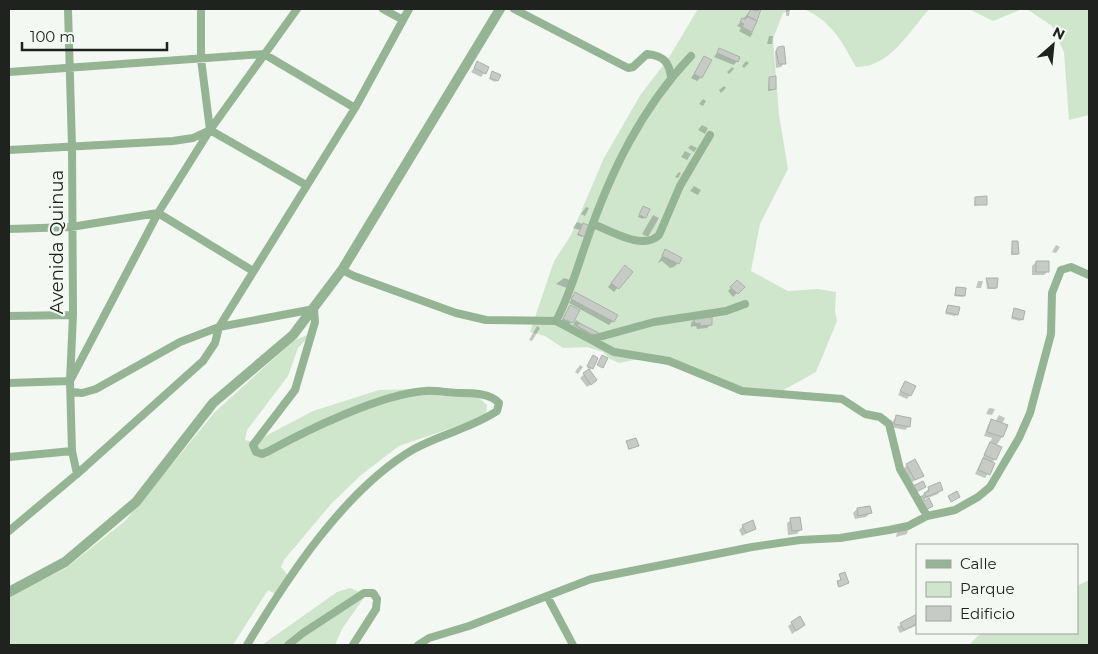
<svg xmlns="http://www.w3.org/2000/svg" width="1098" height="654" font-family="Montserrat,sans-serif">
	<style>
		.green { fill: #cfe6cd }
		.shadow { fill: #0003 }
		.building { fill: #c6cbc5; stroke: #abb0aa }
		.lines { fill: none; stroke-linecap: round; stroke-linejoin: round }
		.minor { stroke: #95b494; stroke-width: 8 }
		.tertiary { stroke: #95b494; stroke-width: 10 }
		.labels { text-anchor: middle; stroke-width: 4.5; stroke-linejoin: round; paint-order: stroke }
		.street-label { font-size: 18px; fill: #202220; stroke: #f3f8f2 }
	</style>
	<rect width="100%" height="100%" fill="#f3f8f2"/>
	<path class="green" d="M698,9h96l-11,4 -10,26 6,76 9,54 -28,55 -9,47 37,20 30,-2 18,3 -1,19 2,10 -21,51 -36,20 -25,1 -104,-33 -12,-1 -20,4 -9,-4 -7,-7 -16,-5 -24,1 -18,-12 -15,-4 24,-71 17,-26 33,-77 37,-64 27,-35z
		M804,9h125c-19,22 -40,59 -73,58 -15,-27 -24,-45 -52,-58z
		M969,9h53l-29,12z
		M1027,9h62v106l-20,5 -5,-68 -12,-26z
		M312,333l-14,15 -10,28 -41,54 -2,10 9,2 59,-31 66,-21 72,-2 24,6 12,11 -1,11 -13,7h-7l-67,23 -38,29 -30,29 -47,56 -3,7 9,11 -15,16 -7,-4 -35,55h-224v-48l57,-29 59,-47 90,-109 78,-71z
		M1089,580v65h-120l12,-12h96v-47z
		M350,588l10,4 3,7 -21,30 -7,16h-73l75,-53z"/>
	<path class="shadow" d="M757,9h3l-10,23 3,1 -3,4 -11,-6 2,-3 -4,-2 14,-16 3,2z
		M786,9h4l-1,7h-3z
		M769,36h4l-1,8h-5z
		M779,48l5,15 -3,4 -5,1 -1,-16z
		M719,50l18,11 -3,4 -20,-8z
		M704,58l-3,19 -4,4 -6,-3z
		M746,61l3,2 -5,5 -2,-2z
		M478,63l10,5 -7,9 -10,-5z
		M732,67l2,2 -5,5 -2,-2z
		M491,74l8,2 -4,6 -6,-3z
		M769,78l6,11 -2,1 -5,1z
		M724,86l2,2 -5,5 -2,-3z
		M703,99l3,2 -3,5 -4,-2z
		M702,125l6,3 -3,6 -7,-4z
		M691,145l6,3 -3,4 -6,-4z
		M685,151l6,3 -4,6 -6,-3z
		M679,172l2,1 -3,5 -3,-1z
		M694,186l7,4 -3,5 -8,-4z
		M975,198l11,6 -12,2z
		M586,207l3,1 -4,8 -4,-2z
		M642,209l7,1 -6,9 -5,-2z
		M653,215l6,3 -11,19 -6,-3z
		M577,222l11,4 -6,11 -5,-2 3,-5 -7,-2z
		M1012,242l6,12 -2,1h-5z
		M1056,245l4,2 -4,6 -4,-1z
		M665,251l13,12 -4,4 -4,1 -8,-7 -4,2z
		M1036,262l12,9 -4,4h-12v-9z
		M621,271l10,1 -17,20 -6,-5z
		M564,278l6,2 -3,8 -11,-4z
		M986,279l10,9 -1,1h-8z
		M737,281l6,6 -10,10 -5,-6z
		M978,281h5l-2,7h-5z
		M957,288l7,8 -2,1 -8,-1z
		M575,294l38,27 -4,4 -40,-22z
		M948,306l9,8 -2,2 -10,-2z
		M570,307l8,3 -10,17 -8,-4z
		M1015,310l7,9 -2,2 -9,-2z
		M695,319l16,5 -4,4 -10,1 -1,-3 -5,1v-4z
		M576,320l21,14 -3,4 -21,-13z
		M537,326l3,2 -8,13 -3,-1z
		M592,358v10l-3,3 3,13 -5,3 -7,-9 10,-9 -3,-1z
		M580,365l3,2 -5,7 -3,-2z
		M905,383l5,12 -3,4 -9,-4z
		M989,408l6,1 -3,6 -6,-1z
		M999,415l6,3 -3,6v13l-6,9 -1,13 -3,4 2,1 -9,14 -10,-4 17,-36 -8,-2 4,-11 3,-4 4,1z
		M896,417l13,9 -4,4 -14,-3 2,-6z
		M627,442l10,4 -9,4z
		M907,465l16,10 -12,8 -8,-14z
		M939,484l2,6 -3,4 -15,6 1,2 4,-2 4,6 -8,5 -6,-11 11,-12z
		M869,507l1,6 -4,4 -11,2 -2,-6 4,-4z
		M791,520l9,10 -3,4 -9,1 -1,-12z
		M743,526l12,3 -13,7 -3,-6z
		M908,529l-1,5 -11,3 1,-5z
		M840,575l8,8 -10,4 -1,-4 3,-2z
		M917,616v9l-17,8 -3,-6z
		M800,618l4,7 -12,9 -4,-8z"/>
	<path class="building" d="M751,9l5,2 5,-2 -4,12 -10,-5z
		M747,16l10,5 -5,11 -10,-5 2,-3 -4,-2 2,-4 4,1z
		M784,46l2,18h-7l-3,-13 2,-4z
		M719,48l21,9 -2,5 -21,-9z
		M704,56l8,4 -10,18 -8,-4z
		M477,61l12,6 -3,7 -12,-6z
		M492,71l9,4 -3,6 -8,-3z
		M776,76v13l-7,1v-13z
		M987,196v9h-12v-8z
		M643,206l7,3 -4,9 -7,-3z
		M583,223l7,3 -5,11 -7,-3z
		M1012,241h6l1,13h-7z
		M665,249l17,9 -3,6 -17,-8z
		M1036,261h13v11h-13z
		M625,265l8,7 -14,17 -8,-6z
		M986,278h12l-1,10h-8z
		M737,280l8,7 -7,7 -8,-7z
		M956,287l10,1 -1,8 -10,-1z
		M575,292l43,23 -4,7 -43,-23z
		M570,305l10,5 -7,13 -10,-4z
		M948,305l12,2 -2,8 -12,-3z
		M1014,308l11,3 -2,9 -11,-3z
		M712,317v8l-12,1v-3l-5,1 -1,-6z
		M579,323l20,10 -2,4 -20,-11z
		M593,355l5,3 -5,11 -6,-3z
		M602,355l6,3 -5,10 -6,-3z
		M589,369l8,11 -6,5 -8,-12z
		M905,381l11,5 -5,10 -11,-5z
		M896,415l15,3 -1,9 -16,-3z
		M991,419l17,6 -5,12 -16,-5z
		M636,438l3,8 -10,3 -3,-8z
		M990,442l12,5 -6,13 -12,-5z
		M983,458l12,5 -5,12 -12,-5z
		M915,459l9,17 -9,4 -9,-16z
		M923,481l3,6 -10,5 -3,-6z
		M940,482l3,8 -17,7 -2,-4 5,-2 -1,-4z
		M957,491l3,6 -9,5 -3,-6z
		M922,496l3,5 4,-3 4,8 -7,4 -7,-13z
		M870,506l2,7 -14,3 -1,-8z
		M800,517l2,13 -10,1 -2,-13z
		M753,520l3,9 -10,4 -4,-8z
		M845,572l4,11 -10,4 -2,-6 4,-1 -2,-6z
		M917,614v10l-13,6 -4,-7z
		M800,616l5,9 -9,6 -5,-9z"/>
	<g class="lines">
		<path class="minor" d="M68,9l4,137 1,169 -3,66 2,70 5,23
			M201,9v50l9,71
			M383,9l20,11
			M514,9l114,59 5,-1 14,-13c17,2 22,8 24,23
			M9,72l255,-18 91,54
			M210,130l96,55
			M9,150l164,-9 20,-3 17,-8
			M593,224c18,7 50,27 66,11l21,-49 30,-51
			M9,229l62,-2 87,-14 95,58
			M342,270l12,6 102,37 30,7 70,1 58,31 55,9 73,30 100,8 23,15 15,3 9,7 11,45 27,47
			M9,316l64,-1
			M556,321c14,-26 21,-53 31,-81 24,-69 54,-131 104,-184
			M592,339l62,-17 72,-11 19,-7
			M9,383l61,-2 88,-168 52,-83 87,-121
			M72,392l10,1 14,-4 84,-47 39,-15 95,-18 1,13 -20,68 -42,55 3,7 6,2 7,-3c38,-21 112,-57 156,-60 11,-1 23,2 35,2 12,0 30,0 39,10l-2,8c-25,17 -56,23 -83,38 -69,40 -127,129 -167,196
			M9,457l63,-6
			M9,531l68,-57 126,-113 12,-18 4,-16 136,-219 54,-99
			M547,596l26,49
			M288,645l15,-12 61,-40h9l4,6 -1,10 -23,36
			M418,645l11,-7 40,-12 122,-47 161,-32 48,-7 40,-2 49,-8 19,-4 19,-10 28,-6 23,-13 12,-10 29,-49 11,-25 21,-79 1,-41 9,-23 10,-3 18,8"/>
		<path class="tertiary" d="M9,592l56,-30 71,-60 77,-99 80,-68 49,-65 158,-261"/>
	</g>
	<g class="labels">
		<g class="street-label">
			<text transform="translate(57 242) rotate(-90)" y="6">Avenida Quinua</text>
		</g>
	</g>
	<rect width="1098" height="654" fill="none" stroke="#202220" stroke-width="20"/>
	<rect x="916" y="544" width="162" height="90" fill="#f3f8f2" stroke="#9fa29e"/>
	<rect x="926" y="560" width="25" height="8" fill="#95b494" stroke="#9fa29e"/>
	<text x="960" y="569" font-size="15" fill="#202220">Calle</text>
	<rect x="926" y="582" width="25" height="15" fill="#cfe6cd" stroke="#9fa29e"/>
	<text x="960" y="594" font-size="15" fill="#202220">Parque</text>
	<rect x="926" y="606" width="25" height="15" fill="#c6cbc5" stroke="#9fa29e"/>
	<text x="960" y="619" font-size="15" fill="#202220">Edificio</text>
	<g transform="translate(1053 45) rotate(27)" stroke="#f3f8f2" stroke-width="4" paint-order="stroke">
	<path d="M0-4L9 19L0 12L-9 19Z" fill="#202220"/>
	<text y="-8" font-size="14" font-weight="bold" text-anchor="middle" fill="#202220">N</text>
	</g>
	<path d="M22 42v8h145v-8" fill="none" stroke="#202220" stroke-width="2.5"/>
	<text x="30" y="42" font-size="15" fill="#202220" stroke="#f3f8f2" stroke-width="4" paint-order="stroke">100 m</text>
</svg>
